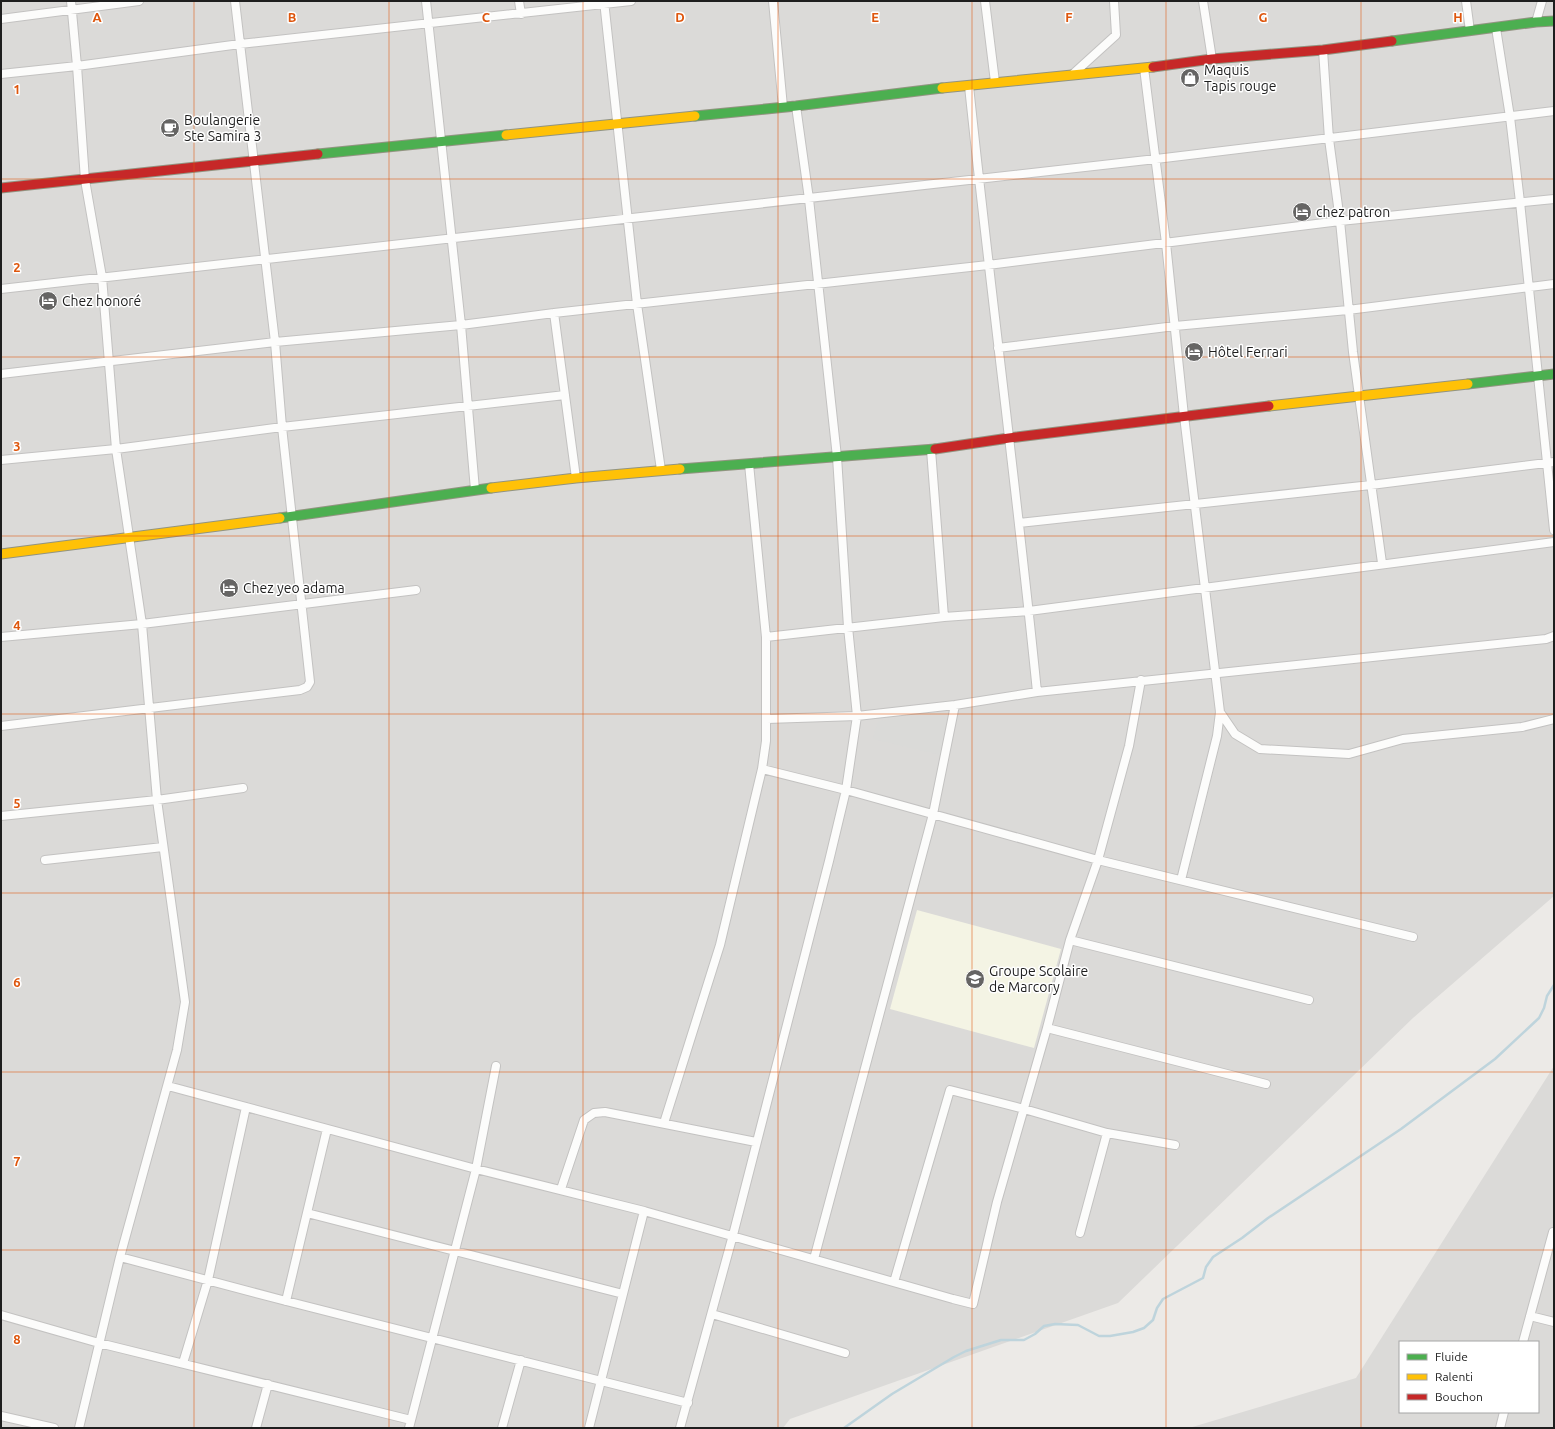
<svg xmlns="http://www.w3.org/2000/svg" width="1555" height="1429" font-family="Ubuntu,sans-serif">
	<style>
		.residential { fill: #dbdad8; fill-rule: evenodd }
		.education { fill: #f4f4e4 }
		.religious { fill: #dadad8 }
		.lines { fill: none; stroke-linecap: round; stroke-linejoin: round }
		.stream { stroke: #bed4dc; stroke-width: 2.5 }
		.street-casing { stroke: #c3c2c1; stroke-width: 10 }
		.fast-casing { stroke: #929481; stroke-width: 11 }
		.slow-casing { stroke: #929481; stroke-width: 11 }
		.jam-casing { stroke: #929481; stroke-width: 11 }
		.street { stroke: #fcfcfb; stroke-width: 8 }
		.fast { stroke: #4caf50; stroke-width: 9 }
		.slow { stroke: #ffc107; stroke-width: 9 }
		.jam { stroke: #c62828; stroke-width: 9 }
		.grid { fill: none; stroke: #de560d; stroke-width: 1; stroke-opacity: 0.55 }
		.labels { text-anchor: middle; stroke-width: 3; stroke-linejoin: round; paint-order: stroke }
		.poi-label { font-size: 14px; fill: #1e1e1e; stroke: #fff; text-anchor: start }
		.grid-label { font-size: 13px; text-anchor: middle; font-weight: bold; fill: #de560d; stroke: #fff; stroke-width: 3; stroke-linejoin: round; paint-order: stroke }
	</style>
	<rect width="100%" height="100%" fill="#eceae7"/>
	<path class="residential" d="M1,1h1553v895l-141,122 -295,285 -328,116 -7,9h-782z
		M1554,1066v362h-365l167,-50zM1400,1342h138v70h-138z"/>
	<path class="education" d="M917,910l144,39 -27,99 -144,-39z"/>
	<path class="religious" d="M951,712l-11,43 -67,-16 5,-18z"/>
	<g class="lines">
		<path class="stream" d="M844,1428l48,-34 62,-37 12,-6 35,-11h23l11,-6 9,-8 11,-2 23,1 21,11h11l23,-4 11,-4 9,-8 4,-12 6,-9 40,-21 3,-11 7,-10 29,-19 26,-20 133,-89 94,-70 44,-41 5,-10 3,-12 7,-11"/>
		<g class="street-casing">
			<path id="street" d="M71,1l6,65 8,114 17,97 14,172 26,175 15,176 28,202 -8,48 -57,207 -41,171
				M426,1l35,324 14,165
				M519,1l2,13
				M604,1l33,303 24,166
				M773,1l10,106
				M985,1l10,81
				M1203,1l9,58
				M1466,1l4,30
				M1,19l138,-18
				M1536,22l6,-21
				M1496,28l14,89 10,85 34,328
				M1323,50l6,89 11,82 13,131 29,211
				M1144,68l22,175 18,173 36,296 -3,24 -36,144
				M1,74l76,-8 163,-22 391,-43
				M1073,74l43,-39 -2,-34
				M969,86c21,202 48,404 68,606
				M1,289l1155,-130 398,-48
				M554,313l22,165
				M998,348l177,-22 173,-16 206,-26
				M1,374l274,-32 186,-17 93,-12 434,-48 352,-44 214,-22
				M931,450l13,167
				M1,460l115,-11 166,-22 283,-32
				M1019,523l352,-38 183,-23
				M1,637l141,-13 274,-34
				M766,637l178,-20 85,-6 525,-69
				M1220,712l15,22 25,15 89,5 54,-15 119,-12 32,-8
				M767,719l90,-3 98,-11 82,-13 509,-53 8,-3
				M1,726l299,-36 7,-3 3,-5 -28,-255 -7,-85 -40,-341
				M762,769l84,21 252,70 315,77
				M1,816l156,-16 86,-12
				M45,860l118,-13
				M1070,940l239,60
				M1047,1028l219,56
				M168,1086l308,83 168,42 309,88 20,5 24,-102 50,-174 23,-88 28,-80 31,-114 12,-66
				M664,1123l56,-178 42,-176 4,-28v-104l-17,-173
				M561,1189l23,-69 10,-7 11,-1 151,30
				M307,1213l316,81
				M1080,1233l27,-100
				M120,1257l166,44 402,102
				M814,1259l119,-445 22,-109
				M894,1282l56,-192 74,19 83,24 68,12
				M286,1301l41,-172
				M712,1314l133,39
				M1,1315l98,28 312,77
				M1530,1316l24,6
				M1523,1342l30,-110
				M183,1363l25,-83 38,-173
				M1,1416l53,12
				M256,1428l12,-44
				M409,1428l67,-259 20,-103
				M502,1428l19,-68
				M589,1428l55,-217
				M680,1428l53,-193 96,-374 17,-71 11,-74 -9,-89 -11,-170 -28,-258 -13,-93
				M1500,1428l4,-16"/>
		</g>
		<g class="fast-casing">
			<path id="fast" d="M1392,41l144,-19 18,-1
				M695,116l101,-10 146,-18
				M318,154l188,-19
				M1468,384l86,-10
				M680,469l255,-20
				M280,518l211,-30"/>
		</g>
		<g class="slow-casing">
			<path id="slow" d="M942,88l211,-21
				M506,135l189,-19
				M1269,406l199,-22
				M491,488l85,-10 104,-9
				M1,554l279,-36"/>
		</g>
		<g class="jam-casing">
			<path id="jam" d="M1153,67l59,-8 111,-9 69,-9
				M1,188l317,-34
				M935,449l74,-11 260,-32"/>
		</g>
		<use href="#street" class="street"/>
		<use href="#fast" class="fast"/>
		<use href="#slow" class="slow"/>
		<use href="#jam" class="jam"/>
	</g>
	<path class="grid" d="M194,1v1427M389,1v1427M583,1v1427M778,1v1427M972,1v1427M1166,1v1427M1361,1v1427M1,179h1553M1,357h1553M1,536h1553M1,714h1553M1,893h1553M1,1072h1553M1,1250h1553"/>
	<defs>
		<g id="shop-disc" transform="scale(1)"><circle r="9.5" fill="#666564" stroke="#fff"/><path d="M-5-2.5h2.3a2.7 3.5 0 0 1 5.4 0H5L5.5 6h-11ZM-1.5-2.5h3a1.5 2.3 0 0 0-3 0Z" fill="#fff"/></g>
		<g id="cafe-disc" transform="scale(1)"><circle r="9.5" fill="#666564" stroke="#fff"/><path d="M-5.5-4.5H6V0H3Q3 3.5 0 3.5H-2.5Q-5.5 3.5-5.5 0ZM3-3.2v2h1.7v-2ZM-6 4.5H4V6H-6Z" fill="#fff"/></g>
		<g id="hotel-disc" transform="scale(1)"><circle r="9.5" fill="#666564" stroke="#fff"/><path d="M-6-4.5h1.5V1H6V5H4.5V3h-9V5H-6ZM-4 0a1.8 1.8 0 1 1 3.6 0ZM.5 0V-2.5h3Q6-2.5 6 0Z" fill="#fff"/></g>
		<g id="school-disc" transform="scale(1)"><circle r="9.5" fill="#666564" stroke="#fff"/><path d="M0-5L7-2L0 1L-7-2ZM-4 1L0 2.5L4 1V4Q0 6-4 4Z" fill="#fff"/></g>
	</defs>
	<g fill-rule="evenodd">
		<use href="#shop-disc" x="1190" y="78"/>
		<use href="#cafe-disc" x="170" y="128"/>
		<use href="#hotel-disc" x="1302" y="212"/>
		<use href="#hotel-disc" x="48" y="301"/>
		<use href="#hotel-disc" x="1194" y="352"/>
		<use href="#hotel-disc" x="229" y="588"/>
		<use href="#school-disc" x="975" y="979"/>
	</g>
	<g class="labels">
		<g class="poi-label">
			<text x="1204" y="75">Maquis<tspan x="1204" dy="16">Tapis rouge</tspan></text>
			<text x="184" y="125">Boulangerie<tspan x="184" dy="16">Ste Samira 3</tspan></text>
			<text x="1316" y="217">chez patron</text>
			<text x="62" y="306">Chez honoré</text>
			<text x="1208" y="357">Hôtel Ferrari</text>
			<text x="243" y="593">Chez yeo adama</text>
			<text x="989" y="976">Groupe Scolaire<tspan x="989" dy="16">de Marcory</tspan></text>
		</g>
	</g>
	<g class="grid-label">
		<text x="97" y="22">A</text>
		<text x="292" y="22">B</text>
		<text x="486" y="22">C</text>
		<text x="680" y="22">D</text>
		<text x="875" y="22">E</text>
		<text x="1069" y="22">F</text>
		<text x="1263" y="22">G</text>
		<text x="1458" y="22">H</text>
		<text x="17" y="94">1</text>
		<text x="17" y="272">2</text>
		<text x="17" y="451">3</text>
		<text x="17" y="630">4</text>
		<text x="17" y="808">5</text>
		<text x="17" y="987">6</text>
		<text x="17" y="1166">7</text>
		<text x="17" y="1344">8</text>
	</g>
	<rect width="1555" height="1429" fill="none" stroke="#1e1e1e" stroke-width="4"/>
	<rect x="1399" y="1341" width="140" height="72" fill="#ffffff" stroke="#a5a5a5"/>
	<rect x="1407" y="1354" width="20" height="6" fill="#4caf50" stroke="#a5a5a5"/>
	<text x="1435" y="1361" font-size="12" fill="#1e1e1e">Fluide</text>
	<rect x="1407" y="1374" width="20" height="6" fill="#ffc107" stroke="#a5a5a5"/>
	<text x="1435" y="1381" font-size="12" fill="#1e1e1e">Ralenti</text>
	<rect x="1407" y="1394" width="20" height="6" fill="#c62828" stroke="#a5a5a5"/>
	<text x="1435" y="1401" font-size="12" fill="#1e1e1e">Bouchon</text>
</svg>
